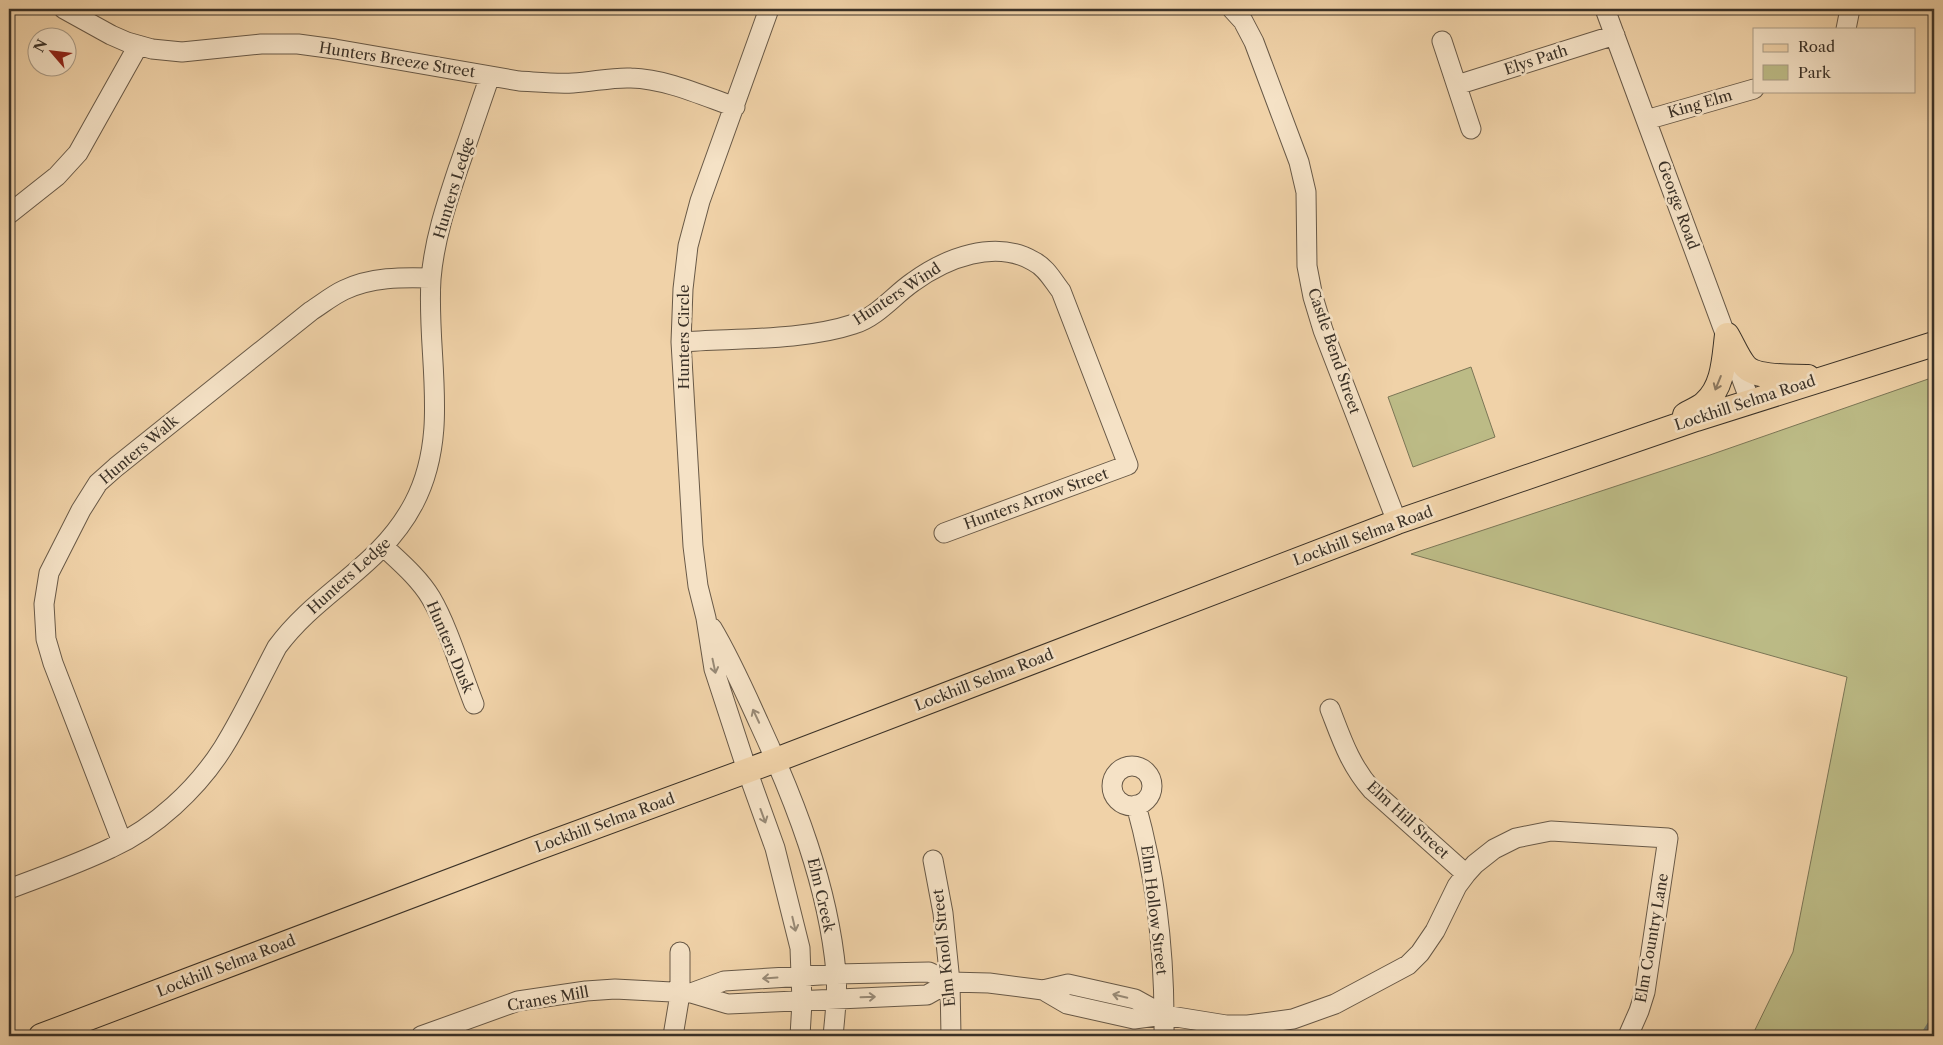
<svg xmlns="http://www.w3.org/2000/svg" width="1943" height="1045" font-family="'Libre Caslon Text',serif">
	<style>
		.green { fill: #bcbb86; stroke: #7b7656 }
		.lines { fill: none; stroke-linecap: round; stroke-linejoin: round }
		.stream { stroke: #748179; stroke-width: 4.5 }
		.minor-casing { stroke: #685947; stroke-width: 21 }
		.major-casing { stroke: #3a3127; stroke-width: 26 }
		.minor { stroke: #f5e2c6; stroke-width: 19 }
		.major { stroke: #f0d2a8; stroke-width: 24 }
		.oneway { stroke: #8c7961 }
		.oneway2 { stroke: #988a76 }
		.labels { text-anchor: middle; stroke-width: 5; stroke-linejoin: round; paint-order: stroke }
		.street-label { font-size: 15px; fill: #3a3127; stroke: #f5e2c6 }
	</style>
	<rect width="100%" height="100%" fill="#f0d2a8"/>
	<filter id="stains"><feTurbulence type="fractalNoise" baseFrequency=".004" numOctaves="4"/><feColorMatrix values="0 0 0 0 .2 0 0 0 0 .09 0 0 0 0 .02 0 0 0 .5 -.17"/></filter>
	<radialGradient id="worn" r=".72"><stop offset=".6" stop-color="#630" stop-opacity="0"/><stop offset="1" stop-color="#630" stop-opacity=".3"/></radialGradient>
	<path class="green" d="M1471,367l24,70 -82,30 -25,-70z
		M1934,377v659h-182l41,-84 54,-275 -436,-123 299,-99z"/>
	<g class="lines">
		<path class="stream" d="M1922,1036l12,-19"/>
		<g class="minor-casing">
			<path id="minor" d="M64,9l47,26 16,7 25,7 30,3 79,-8h37l37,5 184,32c18,1 36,3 54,2 20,-1 39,-6 58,-5 35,1 70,17 104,29
				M769,9l-69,192 -12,45 -5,43 -2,53 12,204 5,40 8,32 8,51 33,101 28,78 25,100 2,54 -2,34
				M1232,9l11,12 11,21 45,120 7,30 1,74 6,31 10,33 74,192
				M1605,9l145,392
				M1846,29l4,-20
				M1442,41l29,88
				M1457,85l158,-50
				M1646,120l108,-31
				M9,214l48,-38 21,-23 60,-107
				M681,342c54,-4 122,-1 173,-18 23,-7 40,-29 59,-42 33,-24 82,-43 120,-21 13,6 20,20 28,30l67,174 -184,68
				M384,547c16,15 35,31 47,51 17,29 30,73 43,106
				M712,628c18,30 32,62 47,95 36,78 69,162 77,249 2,21 -1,43 -3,64
				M1330,709c12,31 20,56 42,81l94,84
				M1112 786a20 20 0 1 1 40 0a20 20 0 1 1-40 0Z
				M1136,805c21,75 29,154 28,231
				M122,842l-69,-179 -7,-24 -2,-35 5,-31 32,-63 17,-27 18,-16 195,-156c11,-7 22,-16 33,-21 27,-13 58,-13 87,-12
				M933,860l10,53 7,69 1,54
				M9,889c34,-13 69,-25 102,-41 44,-20 86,-59 112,-100 20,-32 36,-67 54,-101 41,-56 103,-79 137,-144 37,-71 12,-148 17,-224 3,-38 15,-74 27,-110 11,-31 21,-62 32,-93
				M1043,990l24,14 67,15 30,-4 62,10h22l45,-6 42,-15 73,-39 12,-12 15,-22 22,-45 9,-12 9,-10 19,-15 22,-11 35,-7 117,7 -23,154 -6,19 -11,25
				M691,993l33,-12 112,-7 93,-2 21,10 39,1 54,7 25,-6 67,15 29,16
				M421,1036l97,-35 68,-10 29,-2 76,4 37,11 199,-9 23,-13
				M673,1036l7,-42v-42"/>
		</g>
		<g class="major-casing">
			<path id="major" d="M1727,335c6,10 11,23 18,31 11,13 47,10 63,11
				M1685,415c6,-4 15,-7 20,-12 19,-17 19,-45 22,-68
				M41,1036l496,-188 239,-88 621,-238 299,-103 238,-75"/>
		</g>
		<use href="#minor" class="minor"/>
		<use href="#major" class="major"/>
	</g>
	<defs><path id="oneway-shaft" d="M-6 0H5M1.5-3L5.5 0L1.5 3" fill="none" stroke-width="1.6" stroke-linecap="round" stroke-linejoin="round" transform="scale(1.25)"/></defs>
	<use class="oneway" href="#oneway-shaft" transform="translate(1718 383) rotate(112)"/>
	<g class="oneway2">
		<use href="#oneway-shaft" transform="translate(714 666) rotate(78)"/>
		<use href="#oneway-shaft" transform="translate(756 716) rotate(-115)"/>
		<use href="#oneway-shaft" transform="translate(763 816) rotate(70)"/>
		<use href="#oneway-shaft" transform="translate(794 924) rotate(77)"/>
		<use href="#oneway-shaft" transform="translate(770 978) rotate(176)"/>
		<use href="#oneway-shaft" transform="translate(1120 996) rotate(-167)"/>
		<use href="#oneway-shaft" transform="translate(868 997) rotate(-2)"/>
	</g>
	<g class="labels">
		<g class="street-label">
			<text transform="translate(397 60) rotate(9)" y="5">Hunters Breeze Street</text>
			<text transform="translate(1536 60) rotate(-18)" y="5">Elys Path</text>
			<text transform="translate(1700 104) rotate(-16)" y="5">King Elm</text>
			<text transform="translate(454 188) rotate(-73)" y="5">Hunters Ledge</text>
			<text transform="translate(1678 205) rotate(70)" y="5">George Road</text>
			<text transform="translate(897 294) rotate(-33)" y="5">Hunters Wind</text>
			<text transform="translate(684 337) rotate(-90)" y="5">Hunters Circle</text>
			<text transform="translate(1334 351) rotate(71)" y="5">Castle Bend Street</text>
			<text transform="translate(1745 403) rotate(-18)" y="5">Lockhill Selma Road</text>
			<text transform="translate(139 450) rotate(-40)" y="5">Hunters Walk</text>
			<text transform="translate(1036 499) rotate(-20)" y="5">Hunters Arrow Street</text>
			<text transform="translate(1363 536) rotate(-20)" y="5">Lockhill Selma Road</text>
			<text transform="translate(349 576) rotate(-42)" y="5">Hunters Ledge</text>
			<text transform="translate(450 647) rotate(67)" y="5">Hunters Dusk</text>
			<text transform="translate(984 680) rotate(-21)" y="5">Lockhill Selma Road</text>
			<text transform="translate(1408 820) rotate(43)" y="5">Elm Hill Street</text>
			<text transform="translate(605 823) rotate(-20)" y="5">Lockhill Selma Road</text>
			<text transform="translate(821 895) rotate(77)" y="5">Elm Creek</text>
			<text transform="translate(1154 910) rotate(83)" y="5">Elm Hollow Street</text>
			<text transform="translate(1652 938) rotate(-80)" y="5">Elm Country Lane</text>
			<text transform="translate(944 948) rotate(-96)" y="5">Elm Knoll Street</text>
			<text transform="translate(226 966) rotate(-21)" y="5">Lockhill Selma Road</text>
			<text transform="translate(548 999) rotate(-10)" y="5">Cranes Mill</text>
		</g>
	</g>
	<rect width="1943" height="1045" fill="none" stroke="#f0d2a8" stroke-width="30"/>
	<rect x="10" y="10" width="1923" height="1025" fill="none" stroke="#3a3127" stroke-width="2.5"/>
	<rect x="15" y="15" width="1913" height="1015" fill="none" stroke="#3a3127"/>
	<rect x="1753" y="28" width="162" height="65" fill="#f5e2c6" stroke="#aa9b86"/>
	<rect x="1763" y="44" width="25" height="8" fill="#f0d2a8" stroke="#aa9b86"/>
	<text x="1798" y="52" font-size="15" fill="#3a3127">Road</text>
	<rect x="1763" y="65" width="25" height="15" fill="#bcbb86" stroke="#aa9b86"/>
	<text x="1798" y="78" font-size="15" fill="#3a3127">Park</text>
	<g transform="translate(52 52) rotate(298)"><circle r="24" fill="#f5e2c6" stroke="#aa9b86"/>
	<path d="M0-4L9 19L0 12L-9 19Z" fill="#8f2418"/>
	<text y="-8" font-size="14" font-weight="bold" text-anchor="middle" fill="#3a3127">N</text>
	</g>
	<rect width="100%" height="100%" filter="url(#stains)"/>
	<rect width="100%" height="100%" fill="url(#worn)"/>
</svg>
